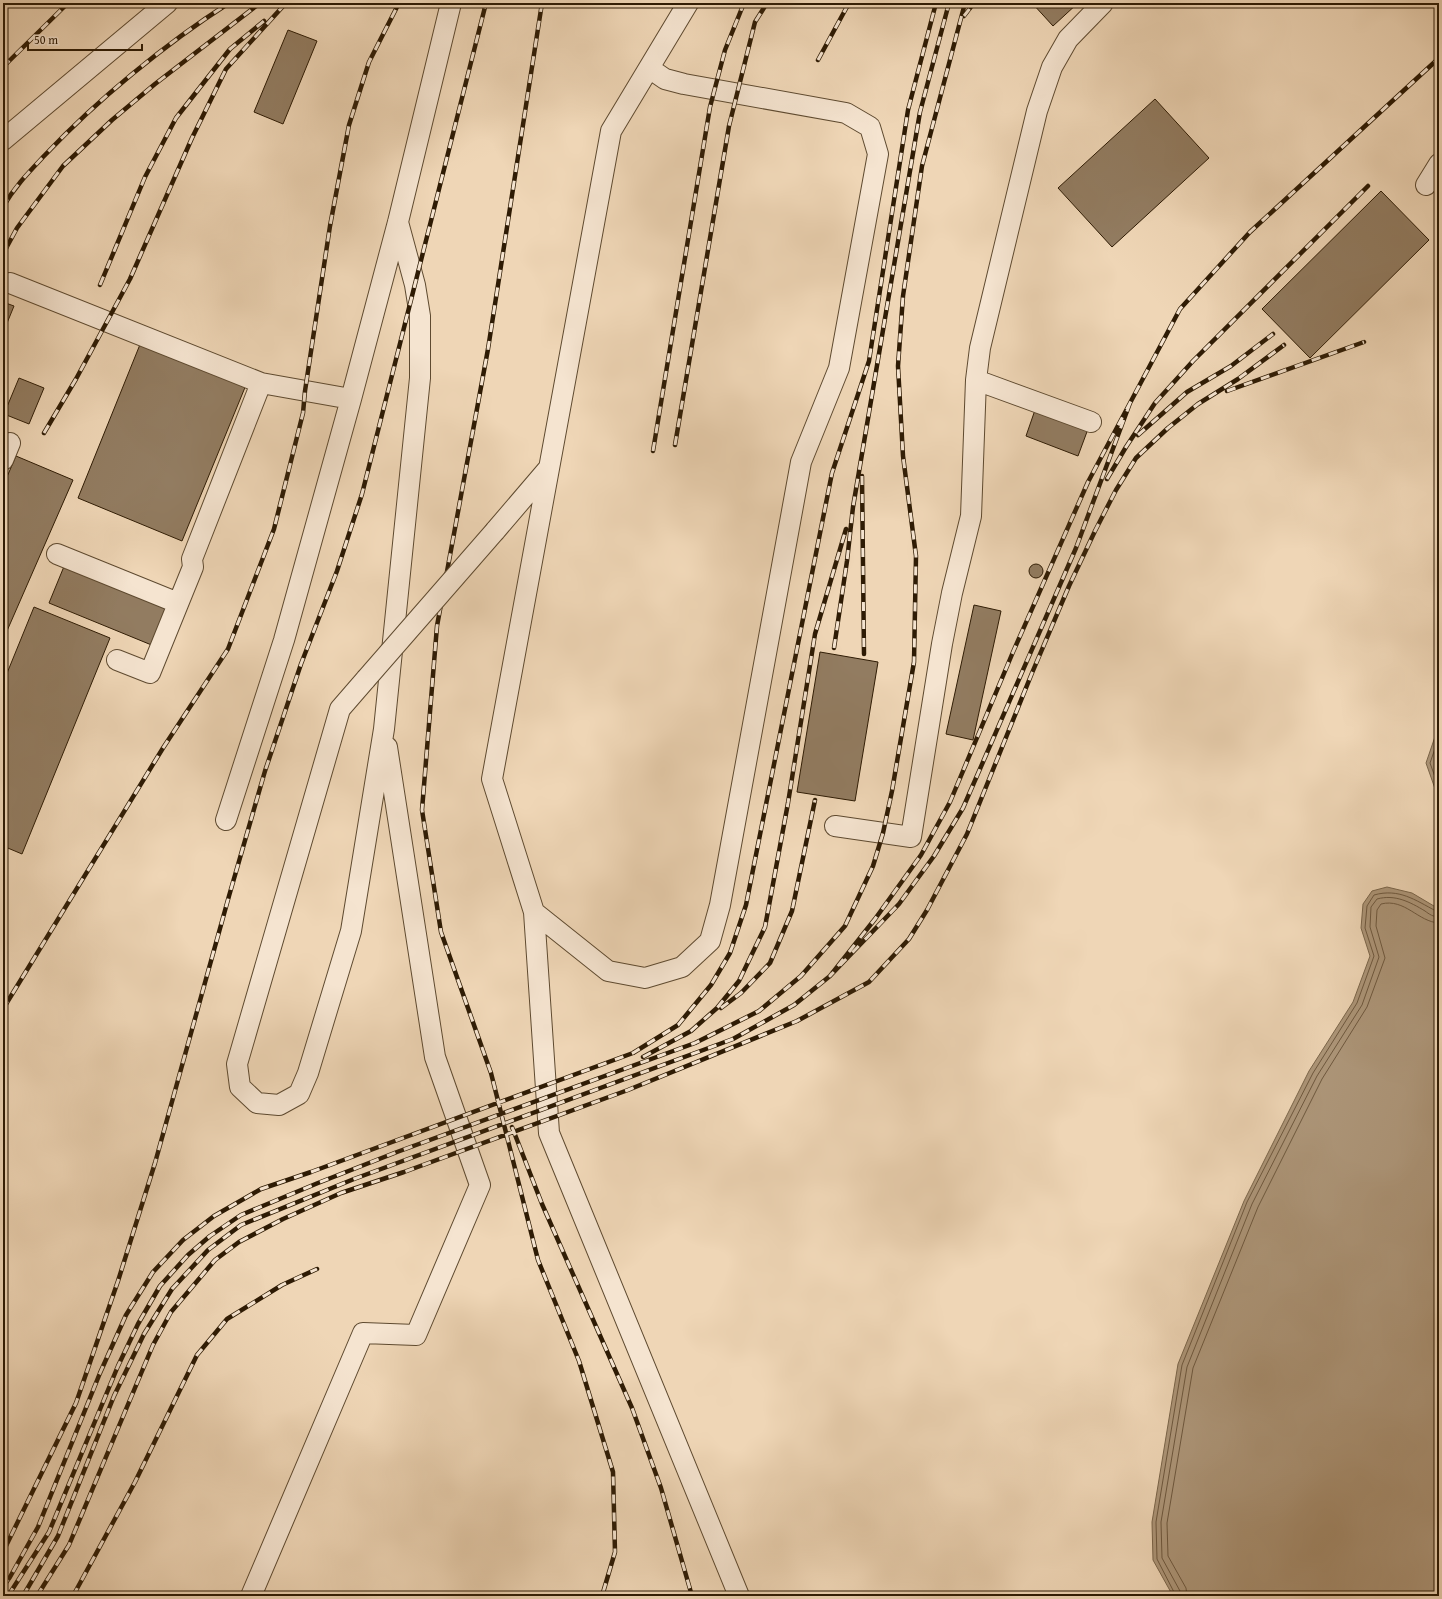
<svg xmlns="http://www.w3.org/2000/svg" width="1442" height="1599" font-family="'Gentium Book Plus',serif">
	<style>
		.water { fill: #ad9679; stroke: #7a654a }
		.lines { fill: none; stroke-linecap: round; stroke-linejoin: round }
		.shore { stroke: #6e583e; stroke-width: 1 }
		.building { fill: #927c61; stroke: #2e1b04 }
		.minor-casing { stroke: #5e4a30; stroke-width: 22 }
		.minor { stroke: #f5e4d0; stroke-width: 20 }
		.rail-casing { stroke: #2e1b04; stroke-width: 4.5 }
		.rail { stroke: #f5e4d0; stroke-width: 3; stroke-dasharray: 9; stroke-linecap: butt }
		.minor-bridge-casing { stroke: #5e4a30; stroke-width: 22; stroke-linecap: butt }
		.minor-bridge { stroke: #f5e4d0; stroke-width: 20 }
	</style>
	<rect width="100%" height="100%" fill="#efd6b6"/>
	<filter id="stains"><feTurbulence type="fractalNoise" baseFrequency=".005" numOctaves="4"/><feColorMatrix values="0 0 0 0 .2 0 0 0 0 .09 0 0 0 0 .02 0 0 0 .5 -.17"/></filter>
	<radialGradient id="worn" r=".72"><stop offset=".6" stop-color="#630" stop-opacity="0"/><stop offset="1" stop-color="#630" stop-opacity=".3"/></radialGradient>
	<path class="water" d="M1439,725v75l-13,-37z
		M1387,887l25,6 27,16v687h-266l-20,-36 -1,-38 26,-158 66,-163 65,-130 44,-69 17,-46 -9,-28 2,-24 9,-13z"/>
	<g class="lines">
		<path class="shore" d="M1439,737l-9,26 9,25
			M1176,1596l-19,-37 -1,-37 26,-157 65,-163 66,-129 44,-70 17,-47 -9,-28 2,-22 7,-11c25,-7 41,5 62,16l3,1
			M1181,1596l-1,-5 -18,-33 -1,-36 26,-155 65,-163 65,-128 45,-71 17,-48 -9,-30 1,-20 6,-8c18,-5 33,3 48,12 4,3 8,6 14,6
			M1187,1596l-1,-8 -18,-32 -1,-33 26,-155 65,-161 64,-128 45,-72 18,-49 -9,-32 1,-16 4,-6c24,-6 37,18 58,19"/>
	</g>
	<path class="building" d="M1032,3h46l-25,23z
		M288,30l29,11 -34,83 -29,-12z
		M1155,99l54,59 -97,89 -54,-59z
		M1381,191l48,49 -119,118 -48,-49z
		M3,302l11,4 -11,27z
		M141,342l105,43 -64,156 -104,-43z
		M19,378l25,10 -15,36 -25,-10z
		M1035,410l53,19 -10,27 -52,-20z
		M16,456l57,24 -70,160v-154z
		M65,564l105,42 -16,40 -105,-43z
		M1029 571a7 7 0 1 1 14 0a7 7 0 1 1-14 0Z
		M974,605l27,6 -28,129 -27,-6z
		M34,607l76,31 -88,216 -19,-8v-163z
		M820,652l58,10 -23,139 -58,-9z"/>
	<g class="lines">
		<g class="minor-casing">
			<path id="minor" d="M688,3l-77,128 -119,648 42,133 15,221 190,463
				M3,140l164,-137
				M1426,185l13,-21
				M10,283l251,100 90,16
				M976,380l115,42
				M3,460l7,-17
				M495,531l53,-62
				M57,554l121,49
				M117,660l33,13 43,-106 -1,-8 69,-176
				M366,679l-26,30 -103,355 3,23 17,16 22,2 20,-11 9,-21 43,-142 33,-202 36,-351v-62l-5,-31 -17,-63
				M226,820l58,-180 67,-241 47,-177 53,-219
				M835,826l76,11 31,-193 10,-51 19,-77 5,-136 4,-32 57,-237 15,-44 16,-28 35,-36
				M534,912l74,59 37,7 37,-11 28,-26 10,-36 81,-443 38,-94 39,-214 -8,-27 -24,-14 -162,-29 -19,-5 -16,-11
				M251,1596l112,-263 53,2 64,-150 -45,-128 -48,-310"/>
		</g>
		<use href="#minor" class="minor"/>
		<g class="rail-casing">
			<path id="rail" d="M542,3l-54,346 -51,277 -15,184 19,122 50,141 47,187 41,101 34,111 2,80 -13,44
				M964,16l10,-13
				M818,60l31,-57
				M3,67l65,-64
				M3,207c12,-21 26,-35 42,-52 52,-55 120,-111 184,-152
				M3,254l14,-26 46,-62 49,-46 43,-36 105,-81
				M100,285l45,-108 31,-59 54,-69 34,-28
				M1227,391l137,-49
				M1130,403l-54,145 -113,260 -29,48 -35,48 -69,72 45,-57 46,-64 29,-53 63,-150 75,-170 92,-173 70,-77 189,-174
				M44,433l32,-54 54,-100 62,-141 34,-69 60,-66
				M1138,435l49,-43 44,-26 42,-32
				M675,445l54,-319 26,-104 12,-19
				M653,451l57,-344 15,-57 19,-47
				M862,476l2,178
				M1107,479l19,-32 29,-44 38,-42 175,-175
				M834,648l13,-87 6,-54 67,-395 29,-109
				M721,1008l20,-15 29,-30 22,-52 23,-111
				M3,1009l160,-261 65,-99 46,-120 29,-116 2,-22 25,-165 19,-101 20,-63 30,-59
				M643,1057l48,-26 26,-23 22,-27 26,-54 23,-124 27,-169 31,-105
				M512,1127l30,77 90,204 29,80 31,108
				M3,1552l73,-149 42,-122 37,-118 74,-267 36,-125 36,-107 36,-93 25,-77 124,-491
				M3,1587l7,-10 28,-50 62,-154 26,-58 27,-43 30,-32 31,-24 47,-27 50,-17 322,-119 45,-28 33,-40 19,-32 16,-48 86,-432 37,-112 39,-251 28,-107
				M8,1596l41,-64 69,-166 20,-42 22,-38 28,-31 22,-19 31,-21 77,-32 79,-31 298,-109 64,-32 42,-35 44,-50 28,-60 10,-33 9,-42 22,-129 2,-106 -13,-100 -5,-90 5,-70 19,-130 43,-163
				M23,1596l35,-60 56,-140 30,-62 28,-45 36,-39 33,-25 113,-46 379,-140 61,-34 36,-29
				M37,1596l32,-51 84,-200 18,-33 44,-52 24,-18 44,-23 58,-26 63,-21 224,-82 169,-69 72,-39 40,-43 18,-29 40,-76 65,-161 37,-87 26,-55 21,-41 20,-32 32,-30 30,-24 40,-25 46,-34
				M73,1596l62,-114 62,-127 30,-36 55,-34 35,-16"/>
		</g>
		<use href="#rail" class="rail"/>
		<g class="minor-bridge-casing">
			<path id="minor-bridge" d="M366,679l129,-148"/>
		</g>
		<use href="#minor-bridge" class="minor-bridge"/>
	</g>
	<rect width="1442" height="1599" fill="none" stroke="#efd6b6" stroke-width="16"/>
	<rect x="4" y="4" width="1434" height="1591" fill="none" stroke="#2e1b04" stroke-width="2"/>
	<rect x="8" y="8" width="1426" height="1583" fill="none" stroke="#2e1b04"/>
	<path d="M28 44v6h114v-6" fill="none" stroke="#2e1b04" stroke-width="2"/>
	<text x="34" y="44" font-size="12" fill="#2e1b04" stroke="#f5e4d0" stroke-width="3" paint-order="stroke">50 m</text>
	<rect width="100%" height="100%" filter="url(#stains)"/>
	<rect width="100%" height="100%" fill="url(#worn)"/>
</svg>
